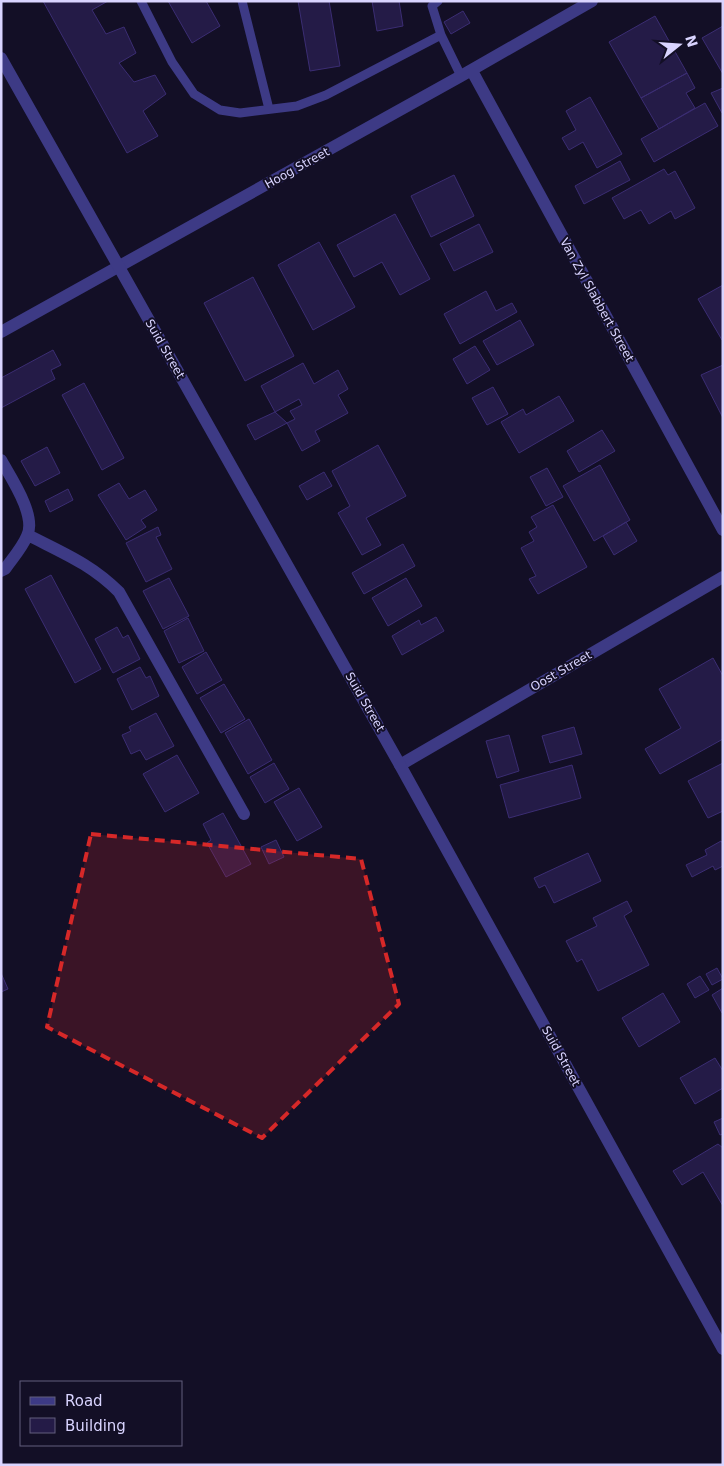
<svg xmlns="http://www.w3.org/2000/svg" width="724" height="1466" font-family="'DejaVu Sans',sans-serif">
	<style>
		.building { fill: #241b47; stroke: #3b2d73 }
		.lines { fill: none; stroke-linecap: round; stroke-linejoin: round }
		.service { stroke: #3d3a85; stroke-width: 9 }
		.minor { stroke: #3d3a85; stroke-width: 12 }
		.tertiary { stroke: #3d3a85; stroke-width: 12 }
		.marked { fill: #d62828; fill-opacity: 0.2; stroke: #d62828; stroke-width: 4; stroke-dasharray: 10 6; stroke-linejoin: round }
		.labels { text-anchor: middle; stroke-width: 4; stroke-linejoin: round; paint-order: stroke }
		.street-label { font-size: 12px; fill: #d9d4ff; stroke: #130f26 }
	</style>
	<rect width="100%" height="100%" fill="#130f26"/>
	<path class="building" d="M43,1h65l-16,9 14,24 18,-7 12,26 -17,10 15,19 21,-7 11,19 -23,17 15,25 -31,17z
		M168,1h38l14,25 -28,17z
		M298,1h31l11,65 -30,5z
		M372,1h27l4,25 -26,5z
		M463,11l7,12 -19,11 -7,-12z
		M655,16l32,57 -46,25 -32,-56z
		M723,26v48l-21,-36z
		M687,73l8,15 -9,5 9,15 -36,21 -18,-31z
		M723,88v25h-1l-11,-20z
		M590,97l32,57 -25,14 -14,-26 -14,8 -7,-12 14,-8 -10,-19z
		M705,103l13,23 -64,36 -13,-23z
		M620,161l10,19 -46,24 -9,-18z
		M664,169l4,6 7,-4 20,37 -20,11 -4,-8 -22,13 -8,-14 -17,9 -12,-21z
		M454,175l20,41 -43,21 -20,-41z
		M395,214l35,65 -30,16 -18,-33 -28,15 -17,-32z
		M479,224l14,28 -39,19 -14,-27z
		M319,242l36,65 -42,23 -35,-65z
		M253,277l41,79 -49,25 -41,-78z
		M723,285v54l-1,1 -24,-41z
		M486,291l10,20 16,-8 5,9 -57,32 -16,-30z
		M520,320l14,25 -37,20 -14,-24z
		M475,346l15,24 -23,14 -14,-25z
		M53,350l8,15 -10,5 4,9 -54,29v-30z
		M303,363l11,21 24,-14 10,19 -10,6 10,18 -33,18 5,10 -18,10 -15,-28 8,-4 -5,-8 12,-6 -3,-6 -24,13 -14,-26z
		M723,365v53l-22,-43z
		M84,383l40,75 -22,12 -40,-75z
		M493,387l15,27 -21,11 -15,-27z
		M559,396l15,25 -55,32 -18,-31 22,-13 3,6z
		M275,412l12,11 -32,17 -8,-15z
		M602,430l13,21 -36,21 -12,-21z
		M378,445l28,51 -40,22 15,27 -19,10 -24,-42 12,-7 -18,-35z
		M47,447l13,26 -25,13 -14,-25z
		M600,465l30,55 -36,21 -31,-55z
		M547,468l16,29 -17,9 -16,-29z
		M324,472l8,14 -25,14 -8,-14z
		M119,483l10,16 16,-9 12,20 -16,10 5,7 -20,13 -28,-45z
		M68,489l5,11 -23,12 -5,-11z
		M553,505l34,62 -49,27 -9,-15 7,-3 -15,-28 13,-7 -5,-9 8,-5 -6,-10z
		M626,522l11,19 -23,14 -11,-19z
		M158,527l3,8 -5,2 16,32 -26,13 -20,-39z
		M403,544l12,22 -51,28 -12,-21z
		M51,575l50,94 -26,14 -50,-94z
		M169,578l20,38 -26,13 -20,-38z
		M406,578l16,28 -34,20 -16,-28z
		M436,617l8,14 -42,24 -10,-19 27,-16 2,5z
		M188,618l16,33 -25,12 -15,-32z
		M117,627l6,11 5,-3 12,24 -27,14 -18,-34z
		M206,652l16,28 -25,14 -15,-27z
		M713,658l10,18v63l-63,35 -15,-25 36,-21 -22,-39z
		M140,667l6,11 4,-2 9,20 -27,14 -15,-31z
		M224,684l21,35 -24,14 -21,-35z
		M156,713l18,33 -28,14 -6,-10 -9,4 -9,-19 9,-4 -2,-4z
		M249,719l23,41 -24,14 -23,-41z
		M574,727l8,27 -32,9 -8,-27z
		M509,735l10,36 -22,7 -11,-37z
		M177,755l22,38 -34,19 -22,-38z
		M274,763l15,26 -24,14 -15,-26z
		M723,763v48l-15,7 -20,-37z
		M572,765l9,33 -72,20 -9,-33z
		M299,788l23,39 -25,14 -23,-39z
		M223,813l28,51 -25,13 -19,-34 4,-3 -8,-16z
		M276,840l8,17 -15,7 -8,-17z
		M721,841l2,3v22l-8,4 -2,-4 -21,11 -6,-12 21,-10 -2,-5z
		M588,853l13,28 -47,22 -9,-18 -6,3 -5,-10z
		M627,901l5,10 -8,5 25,49 -51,26 -16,-32 -5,3 -11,-21 31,-15 -4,-8z
		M717,968l6,11 -11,6 -6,-11z
		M1,973l7,16 -7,3z
		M700,976l9,14 -14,8 -8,-14z
		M723,988v24l-1,1 -10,-18z
		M663,993l17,29 -41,25 -17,-29z
		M715,1058l8,13v17l-28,16 -15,-26z
		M723,1118v16l-3,1 -6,-13z
		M718,1144l5,4v58l-20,-34 -21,13 -9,-14z"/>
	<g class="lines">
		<path class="service" d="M141,1l31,61 22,32 26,16 20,3 57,-7 29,-11 115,-60
			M242,1l27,108
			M438,1l-6,5 9,29 20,41"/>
		<path class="minor" d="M472,71l251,459
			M1,332l460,-256 131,-75
			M1,460c10,18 36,56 26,76 -5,12 -15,23 -22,33l-4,2
			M28,535c35,18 63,29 91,57l125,222
			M400,765l323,-188"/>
		<path class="tertiary" d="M1,58l399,707 323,584"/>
	</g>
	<path class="marked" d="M91,834l270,25 38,145 -137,134 -215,-111z"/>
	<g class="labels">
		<g class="street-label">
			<text transform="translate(297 168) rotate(-29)" y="4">Hoog Street</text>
			<text transform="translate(597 300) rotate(61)" y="4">Van Zyl Slabbert Street</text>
			<text transform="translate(165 349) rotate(60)" y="4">Suid Street</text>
			<text transform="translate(561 671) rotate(-30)" y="4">Oost Street</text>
			<text transform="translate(365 702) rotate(60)" y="4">Suid Street</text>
			<text transform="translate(561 1056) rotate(61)" y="4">Suid Street</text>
		</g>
	</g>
	<rect width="724" height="1466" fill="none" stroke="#d9d4ff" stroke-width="5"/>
	<rect x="20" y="1381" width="162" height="65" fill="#130f26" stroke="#625e7d"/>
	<rect x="30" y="1397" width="25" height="8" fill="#3d3a85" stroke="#625e7d"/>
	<text x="65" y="1406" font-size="15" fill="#d9d4ff">Road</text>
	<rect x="30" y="1418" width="25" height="15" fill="#241b47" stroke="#625e7d"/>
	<text x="65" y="1431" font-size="15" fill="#d9d4ff">Building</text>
	<g transform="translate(679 45) rotate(73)" stroke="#130f26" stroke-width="4" paint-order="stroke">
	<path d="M0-4L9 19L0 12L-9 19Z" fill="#d9d4ff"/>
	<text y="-8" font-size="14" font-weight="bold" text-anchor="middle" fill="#d9d4ff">N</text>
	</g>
</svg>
